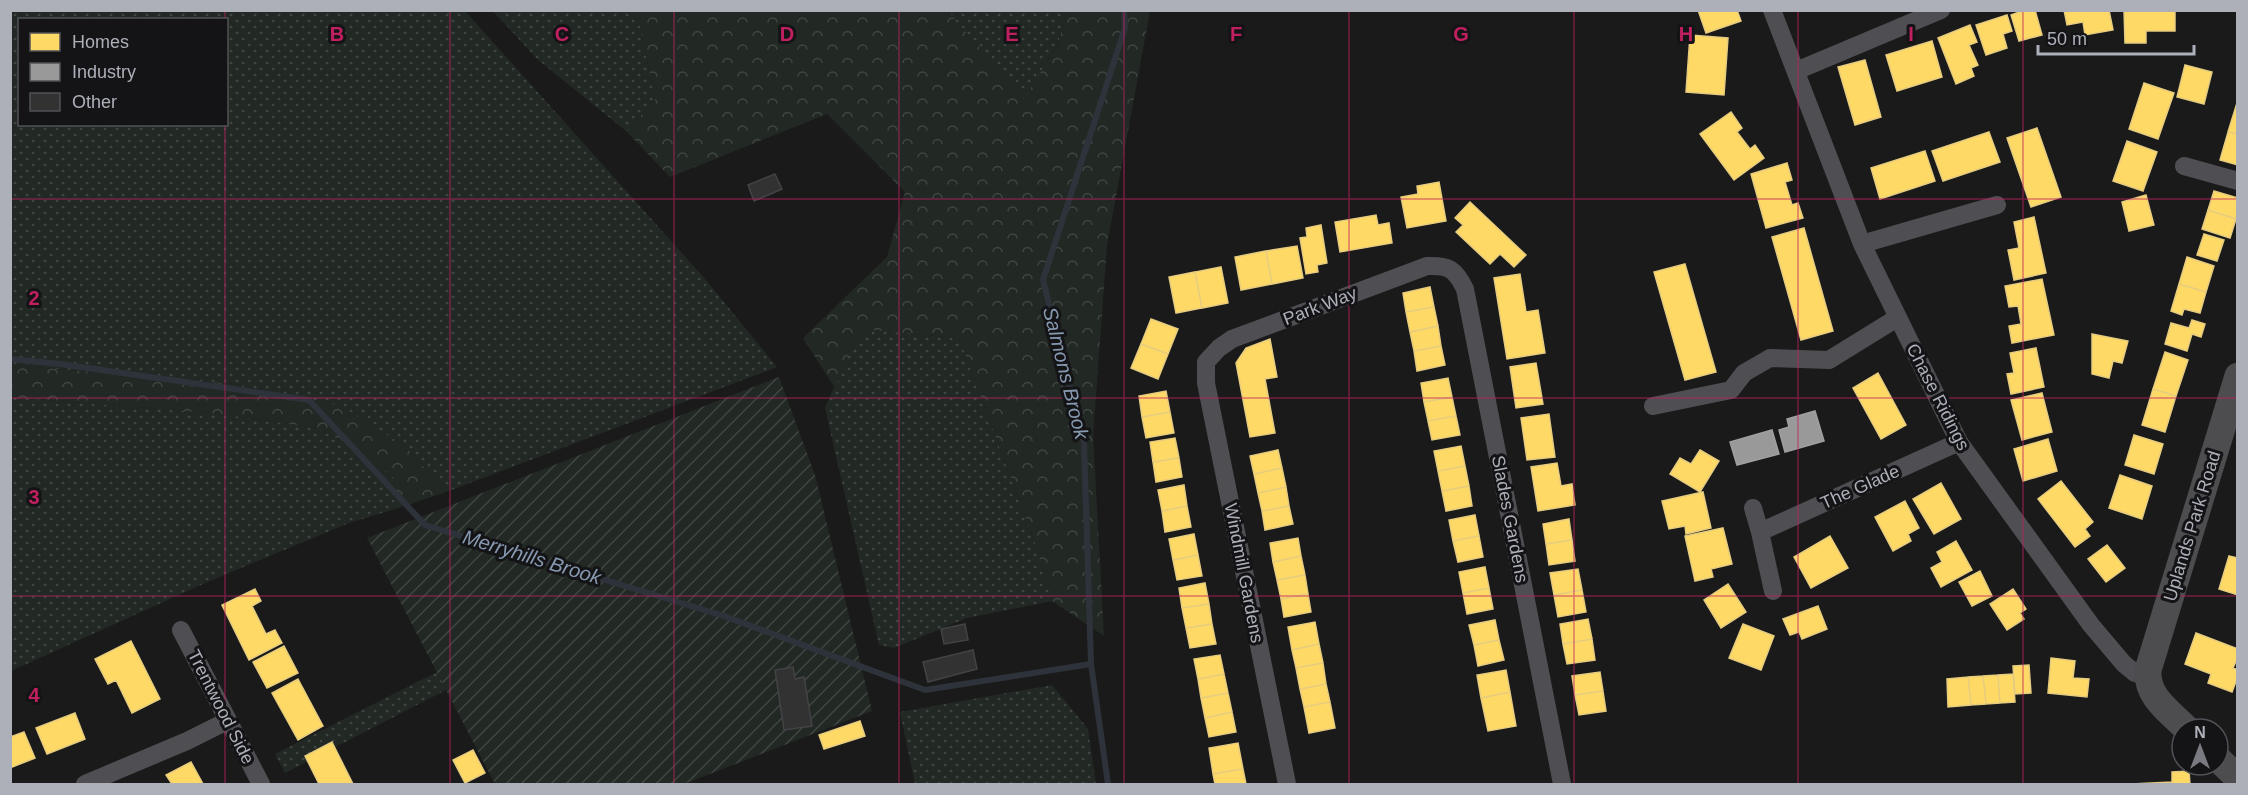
<svg xmlns="http://www.w3.org/2000/svg" width="2248" height="795" font-family="Arial,sans-serif">
	<style>
		.grass { fill: url(#grass-dots); fill-rule: evenodd }
		.forest { fill: url(#forest-crowns) }
		.garden { fill: url(#garden-furrows) }
		.homes { fill: #ffd966; stroke: #e6cc7f; stroke-width: 1.5 }
		.industry { fill: #999; stroke: #9fa0a3; stroke-width: 1.5 }
		.lines { fill: none; stroke-linecap: round; stroke-linejoin: round }
		.stream { stroke: #2e333b; stroke-width: 6 }
		.building { fill: #323232; stroke: #434346; stroke-width: 1.5 }
		.street { stroke: #4f4f53; stroke-width: 18 }
		.secondary { stroke: #4d4d50; stroke-width: 27 }
		.grid { fill: none; stroke: #c12060; stroke-width: 1.5; stroke-opacity: 0.55 }
		.labels { text-anchor: middle; stroke-width: 6; stroke-linejoin: round; paint-order: stroke }
		.street-label { font-size: 18px; fill: #adafb9; stroke: #141416 }
		.water-label { font-size: 20px; font-style: italic; fill: #8799b1; stroke: #141416 }
		.grid-label { font-size: 20px; text-anchor: middle; font-weight: bold; fill: #c12060; stroke: #141416; stroke-width: 6; stroke-linejoin: round; paint-order: stroke }
	</style>
	<defs>
		<pattern id="grass-dots" width="8" height="8" patternUnits="userSpaceOnUse" patternTransform="scale(1.5)"><rect width="8" height="8" fill="#222924"/><path d="M2 2h.1M6 6h.1" fill="none" stroke="#3f4642" stroke-width="1.8" stroke-linecap="round"/></pattern>
		<pattern id="forest-crowns" width="20" height="18" patternUnits="userSpaceOnUse" patternTransform="scale(1.5)"><rect width="20" height="18" fill="#222924"/><path d="M2 6a3 3 0 1 1 6 0M12 15a3 3 0 1 1 6 0" fill="none" stroke="#3f4642"/></pattern>
		<pattern id="garden-furrows" width="10" height="10" patternUnits="userSpaceOnUse" patternTransform="scale(1.5)"><rect width="10" height="10" fill="#222924"/><path d="M-1 1l2-2M0 10L10 0M9 11l2-2" fill="none" stroke="#3f4642"/></pattern>
	</defs>
	<rect width="100%" height="100%" fill="#1a1a1a"/>
	<path class="grass" d="M10,11h455l240,268 72,88 -331,125 -41,-46 -170,-62 -224,-19zM20,20h206v104h-206z
		M493,11h144l18,89 -29,31 -89,-72z
		M948,11h118l-8,32 -34,57z
		M873,330l86,8 76,205 17,58 -85,17 -73,30 -15,-3 -54,-237 25,-58z
		M10,397l211,17 97,14 53,29 23,21 1,31 -46,14 -144,60 -194,88z
		M437,672l9,18 -161,83 -10,-19z
		M1052,685l36,44 8,55h-181l-15,-72z"/>
	<path class="forest" d="M637,11h311l76,88 34,-55 8,-33h84l-43,234 -14,191 11,200 -52,-35 -17,-58 -76,-205 -86,-8 -23,20 -15,38 -32,-50 84,-81 18,-65 -78,-78 -157,63 -44,-46 29,-31z
		M11,365l224,19 106,22 64,40 41,46 -51,17 -1,-31 -23,-21 -53,-29 -97,-14 -210,-17z"/>
	<path class="garden" d="M779,377l36,98 57,236 -188,73h-189l-128,-246z"/>
	<path class="homes" d="M1698,10h39l4,11 -35,12z
		M2025,10h10l7,25 -23,6 -8,-26z
		M2064,10h45l4,20 -28,5 -2,-13 -16,3z
		M2124,10h51v21h-29v12h-21z
		M2007,15l5,16 -9,3 4,14 -21,7 -10,-30z
		M1970,25l7,17 -8,3 9,20 -7,3 3,8 -18,8 -18,-46z
		M1690,35l38,3 -4,57 -38,-3z
		M1932,41l10,36 -45,14 -11,-36z
		M1865,60l16,57 -26,8 -17,-58z
		M2185,65l27,7 -8,32 -27,-7z
		M2144,83l30,10 -16,46 -29,-10z
		M2237,103l1,1v30l-10,-2z
		M1731,112l11,16 -5,4 13,17 5,-4 9,13 -30,22 -34,-46z
		M2037,128l24,69 -30,10 -24,-69z
		M1989,132l11,30 -57,19 -11,-30z
		M2228,132l10,2v31l-18,-5z
		M2127,141l30,11 -14,39 -30,-10z
		M1925,151l10,30 -55,18 -9,-31z
		M1787,163l5,17 -7,2 7,23 6,-2 5,15 -37,10 -15,-54z
		M1439,182l7,39 -39,7 -6,-31 17,-3 -1,-8z
		M2214,191l24,7 -2,21 -28,-9z
		M2146,195l8,30 -25,6 -7,-29z
		M1470,202l56,53 -12,12 -14,-13 -10,10 -34,-32 7,-7 -8,-7z
		M2208,210l28,9 -6,19 -28,-9z
		M1376,215l2,10 11,-2 3,20 -52,9 -5,-30z
		M2034,217l12,56 -32,7 -6,-30 11,-2 -5,-26z
		M1321,225l6,38 -10,2 1,7 -12,2 -6,-36 7,-1 -1,-9z
		M1804,228l29,103 -32,9 -29,-103z
		M2204,234l20,6 -7,21 -20,-6z
		M1297,246l6,32 -31,6 -6,-33z
		M1266,251l6,33 -31,6 -6,-33z
		M2187,257l27,9 -8,26 -27,-8z
		M1685,264l31,108 -31,8 -31,-108z
		M1221,267l7,36 -26,5 -7,-36z
		M1195,272l7,36 -26,5 -7,-36z
		M1520,274l6,38 12,-2 7,43 -38,6 -13,-81z
		M2042,279l12,56 -42,8 -3,-17 12,-2 -3,-18 -9,1 -4,-21z
		M2179,284l27,8 -6,21 -16,-4 -2,6 -11,-4z
		M1430,287l4,20 -28,5 -3,-19z
		M1434,307l4,19 -28,6 -4,-20z
		M1151,319l27,10 -10,25 -27,-10z
		M2192,320l13,4 -4,13 -9,-3 -5,17 -22,-7 6,-21 18,5z
		M1438,326l3,20 -27,5 -4,-19z
		M2092,334l36,7 -6,22 -9,-2 -4,17 -17,-4z
		M1270,339l7,38 -12,2 10,54 -25,4 -14,-74 10,-15z
		M1141,344l27,10 -10,25 -27,-11z
		M1441,346l4,19 -28,6 -3,-20z
		M2036,348l8,39 -33,7 -4,-20 7,-1 -4,-20z
		M2165,352l23,8 -12,36 -23,-7z
		M1536,363l7,41 -27,4 -6,-41z
		M1878,373l28,52 -25,14 -28,-51z
		M1448,378l4,19 -28,5 -3,-19z
		M2153,389l23,7 -11,36 -23,-7z
		M1166,391l4,21 -28,5 -3,-21z
		M2042,393l10,39 -30,8 -11,-40z
		M1452,397l4,19 -28,5 -4,-19z
		M1170,412l4,21 -28,5 -4,-21z
		M1549,414l6,43 -28,3 -6,-42z
		M1456,416l4,19 -28,5 -4,-19z
		M2134,435l29,9 -9,30 -29,-9z
		M1175,438l4,20 -26,4 -3,-20z
		M2048,439l9,32 -34,10 -9,-32z
		M1461,446l4,20 -27,5 -4,-20z
		M1278,450l4,18 -28,6 -4,-18z
		M1700,450l19,11 -19,31 -30,-18 10,-16 11,6z
		M1179,458l3,19 -26,5 -3,-20z
		M1557,463l4,23 11,-2 3,21 -37,6 -7,-44z
		M1465,466l4,20 -27,5 -4,-20z
		M1282,468l4,19 -28,6 -4,-19z
		M2120,475l32,11 -10,33 -33,-11z
		M2061,481l32,41 -8,7 5,7 -15,11 -37,-48z
		M1941,483l20,36 -27,15 -21,-35z
		M1184,485l3,21 -25,5 -4,-21z
		M1469,486l3,20 -26,5 -4,-20z
		M1286,487l3,19 -27,5 -4,-18z
		M1703,492l8,36 -25,6 -1,-8 -16,3 -7,-28z
		M1905,501l14,27 -11,6 3,7 -18,10 -18,-34z
		M1187,506l4,21 -26,5 -3,-21z
		M1289,506l4,18 -28,6 -3,-19z
		M1475,515l4,21 -26,5 -4,-21z
		M1569,519l3,21 -26,4 -3,-20z
		M1723,528l9,36 -21,5 2,8 -18,4 -10,-45z
		M1194,534l4,21 -25,5 -4,-21z
		M1479,536l4,21 -25,5 -5,-21z
		M1830,536l18,32 -37,20 -17,-31z
		M1298,538l3,18 -28,6 -3,-19z
		M1572,540l3,21 -26,4 -3,-21z
		M1956,541l16,29 -31,17 -10,-19 11,-6 -5,-10z
		M2107,545l18,23 -19,14 -18,-23z
		M1198,555l4,21 -25,4 -4,-20z
		M1301,556l4,19 -28,5 -4,-18z
		M2229,556l9,2v37l-19,-6z
		M1485,567l4,21 -26,5 -4,-21z
		M1578,569l4,21 -28,5 -4,-22z
		M1980,571l12,25 -20,10 -13,-24z
		M1305,575l3,19 -27,5 -4,-19z
		M1205,583l4,21 -27,4 -3,-20z
		M1728,584l18,28 -25,16 -17,-28z
		M1489,588l4,21 -26,5 -4,-21z
		M255,589l6,12 -9,5 14,28 9,-4 7,13 -33,17 -27,-55z
		M2013,589l13,20 -6,4 4,6 -17,11 -17,-26z
		M1582,590l4,22 -28,5 -4,-22z
		M1308,594l3,18 -27,5 -3,-18z
		M1209,604l3,20 -26,4 -4,-20z
		M1818,606l9,23 -25,10 -3,-7 -9,3 -7,-16z
		M1588,619l4,20 -29,5 -3,-20z
		M1495,620l4,20 -25,5 -5,-20z
		M1315,622l4,22 -27,6 -4,-23z
		M1212,624l4,20 -26,4 -4,-20z
		M1743,624l31,12 -13,34 -32,-12z
		M2196,633l42,16v8l-5,11 5,2v6l-6,16 -24,-9 3,-9 -26,-10z
		M1592,639l3,21 -28,4 -4,-20z
		M1499,640l5,20 -26,6 -4,-21z
		M131,641l29,58 -28,14 -16,-33 -8,4 -13,-25z
		M1319,644l4,19 -27,5 -4,-18z
		M284,646l14,27 -31,15 -14,-26z
		M1220,655l4,19 -26,5 -4,-20z
		M2051,658l24,3 -2,17 16,1 -2,18 -39,-4z
		M1323,663l3,21 -26,5 -4,-21z
		M2029,665l2,28 -16,1 -2,-28z
		M1506,670l4,22 -29,6 -4,-23z
		M1600,672l3,19 -28,4 -3,-19z
		M1224,674l4,19 -27,5 -3,-19z
		M2013,674l2,28 -15,1 -2,-28z
		M1998,675l2,28 -14,1 -3,-28z
		M1983,676l3,28 -15,1 -3,-28z
		M1968,677l3,28 -23,2 -1,-28z
		M298,679l25,47 -25,14 -26,-47z
		M1326,684l4,18 -26,5 -4,-18z
		M1603,691l3,20 -27,4 -4,-20z
		M1510,692l6,34 -28,5 -7,-33z
		M1228,693l4,19 -27,6 -4,-20z
		M1330,702l5,26 -26,5 -5,-26z
		M1232,712l4,20 -27,5 -4,-19z
		M75,713l10,26 -38,15 -11,-26z
		M860,721l5,15 -41,13 -5,-14z
		M24,732l11,26 -25,10v-31z
		M332,742l21,42h-34l-14,-28z
		M1238,743l5,26 -30,5 -4,-26z
		M473,750l12,23 -20,10 -12,-23z
		M191,762l12,22h-31l-6,-9z
		M1243,769l3,15h-31l-2,-10z
		M2189,771l1,13h-59l41,-2v-10z"/>
	<path class="industry" d="M1815,411l9,30 -39,11 -6,-22 10,-3 -2,-8z
		M1772,430l7,24 -42,11 -7,-23z"/>
	<g class="lines">
		<path class="stream" d="M10,359l50,5 249,36 116,125 299,91 201,74 166,-26
			M1108,784l-17,-120 -7,-221 -41,-163 82,-252 -1,-18"/>
	</g>
	<path class="building" d="M775,174l7,15 -28,12 -6,-16z
		M965,624l3,16 -24,4 -3,-15z
		M973,650l4,19 -49,13 -5,-20z
		M793,667l2,12 9,-2 8,49 -28,4 -9,-60z"/>
	<g class="lines">
		<path class="street" d="M1772,10l90,234 97,198 132,183 33,39 11,9 13,4
			M1796,71l145,-61
			M2184,166l54,15
			M1862,244l135,-39
			M1653,406l78,-16 13,-17 26,-15 59,2 68,-42
			M1753,508l7,24 13,59
			M1760,532l199,-90
			M181,630l80,154
			M85,784l102,-43 40,-20
			M1287,784l-81,-401v-21l13,-14 13,-9 195,-73c22,-1 28,3 38,23l97,495"/>
		<path class="secondary" d="M2187,729c-17,-17 -41,-32 -39,-59l90,-294
			M2218,759l20,19"/>
	</g>
	<path class="grid" d="M225,10v10M450,10v774M674,10v774M899,10v774M1124,10v774M1349,10v774M1574,10v774M1798,10v774M2023,10v774M225,124v660M10,199h2228M10,398h2228M10,596h2228"/>
	<g class="labels">
		<g class="street-label">
			<text transform="translate(1320 306) rotate(-21)" y="6">Park Way</text>
			<text transform="translate(1938 397) rotate(63)" y="6">Chase Ridings</text>
			<text transform="translate(1860 487) rotate(-24)" y="6">The Glade</text>
			<text transform="translate(1510 519) rotate(79)" y="6">Slades Gardens</text>
			<text transform="translate(2192 526) rotate(-73)" y="6">Uplands Park Road</text>
			<text transform="translate(1244 573) rotate(79)" y="6">Windmill Gardens</text>
			<text transform="translate(221 707) rotate(63)" y="6">Trentwood Side</text>
		</g>
		<g class="water-label">
			<text transform="translate(1066 373) rotate(76)" y="7">Salmons Brook</text>
			<text transform="translate(532 557) rotate(17)" y="7">Merryhills Brook</text>
		</g>
	</g>
	<g class="grid-label">
		<text x="337" y="41">B</text>
		<text x="562" y="41">C</text>
		<text x="787" y="41">D</text>
		<text x="1012" y="41">E</text>
		<text x="1236" y="41">F</text>
		<text x="1461" y="41">G</text>
		<text x="1686" y="41">H</text>
		<text x="1911" y="41">I</text>
		<text x="34" y="305">2</text>
		<text x="34" y="504">3</text>
		<text x="34" y="702">4</text>
	</g>
	<rect width="2248" height="795" fill="none" stroke="#adafb9" stroke-width="24"/>
	<rect x="18" y="18" width="210" height="108" fill="#141416" stroke="#515257" stroke-width="1.5"/>
	<rect x="30" y="33" width="30" height="18" fill="#ffd966" stroke="#515257" stroke-width="1.5"/>
	<text x="72" y="48" font-size="18" fill="#adafb9">Homes</text>
	<rect x="30" y="63" width="30" height="18" fill="#999999" stroke="#515257" stroke-width="1.5"/>
	<text x="72" y="78" font-size="18" fill="#adafb9">Industry</text>
	<rect x="30" y="93" width="30" height="18" fill="#323232" stroke="#515257" stroke-width="1.5"/>
	<text x="72" y="108" font-size="18" fill="#adafb9">Other</text>
	<g transform="translate(2200 747)"><circle r="28" fill="#141416" stroke="#515257" stroke-width="1.5"/>
	<path d="M0-4.5L10 22L0 15L-10 22Z" fill="#7a7b81"/>
	<text y="-9" font-size="16" font-weight="bold" text-anchor="middle" fill="#adafb9">N</text>
	</g>
	<path d="M2038 45v9h156v-9" fill="none" stroke="#adafb9" stroke-width="3"/>
	<text x="2047" y="45" font-size="18" fill="#adafb9" stroke="#141416" stroke-width="4.5" paint-order="stroke">50 m</text>
</svg>
